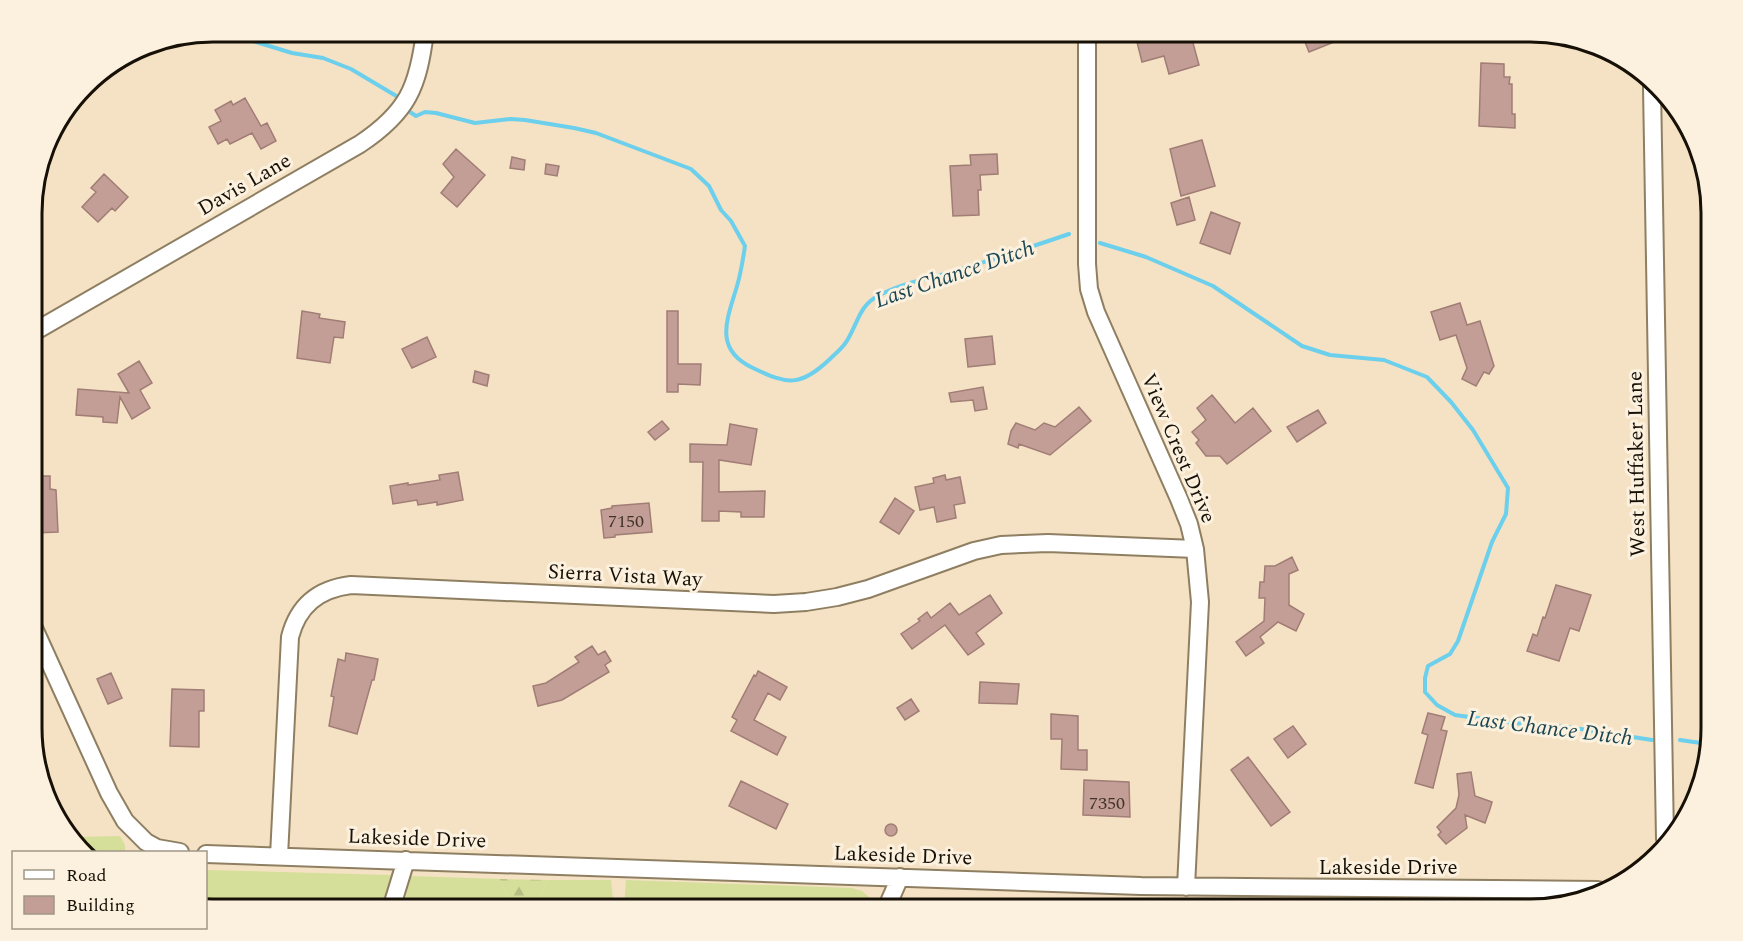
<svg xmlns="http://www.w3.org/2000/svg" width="1743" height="941" font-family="Spectral,serif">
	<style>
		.grass { fill: #d5df9a }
		.forest { fill: url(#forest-firs) }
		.water { fill: url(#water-waves) }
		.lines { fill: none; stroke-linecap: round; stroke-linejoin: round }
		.stream { stroke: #6ccfec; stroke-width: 4 }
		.building { fill: #c39e96; stroke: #a07d75; stroke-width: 1.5 }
		.minor-casing { stroke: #8f7f62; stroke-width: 20 }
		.minor { stroke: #fff; stroke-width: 16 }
		.labels { text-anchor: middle; stroke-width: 6; stroke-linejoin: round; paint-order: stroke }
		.number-label { font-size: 18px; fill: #42342a }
		.street-label { font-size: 21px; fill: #171006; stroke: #fcf1de }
		.water-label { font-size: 22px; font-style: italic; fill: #194652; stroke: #fcf1de }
		.rim { fill: none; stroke: #171006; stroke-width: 3 }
	</style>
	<defs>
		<pattern id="forest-firs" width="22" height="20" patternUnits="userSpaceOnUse" patternTransform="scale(1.5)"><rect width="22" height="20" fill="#d5df9a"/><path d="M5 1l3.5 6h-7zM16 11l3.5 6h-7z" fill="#b6be83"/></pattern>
		<pattern id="water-waves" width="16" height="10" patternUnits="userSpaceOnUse" patternTransform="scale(1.5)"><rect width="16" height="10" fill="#6ccfec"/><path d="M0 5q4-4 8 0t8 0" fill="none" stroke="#5db1c9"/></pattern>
	</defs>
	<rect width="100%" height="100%" fill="#f5e2c4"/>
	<path class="grass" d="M120,836l5,9v7h-36l-18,-15z
		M206,870l185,5 -9,34h-169l-7,-1z
		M411,876l89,3c3,8 12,23 11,30h-91l-15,-9z
		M548,880h63l3,29h-80z
		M626,880l226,8 10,3 7,6 1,7 -2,5h-244z"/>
	<path class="forest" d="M500,879l48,1 -14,29h-23c1,-7 -8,-22 -11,-30z"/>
	<path class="water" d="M1225,901l116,2 9,6h-160l9,-5z"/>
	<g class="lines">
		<path class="stream" d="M160,42l45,-5 38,1 49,15 31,5 28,11 47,28
			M410,112l6,4 9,-4 11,1 39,10 36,-4 14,1 49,8 22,5 95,36 18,17 12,24 10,11 14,25c-2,13 -4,27 -8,40 -10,34 -24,63 16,82 35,17 47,19 77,-9 6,-6 14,-12 18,-20 10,-17 12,-34 30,-43 23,-13 49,-17 74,-24 39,-12 79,-25 117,-38
			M1100,243l46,14 67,29 89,60 28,9 54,5 43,17 24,25 22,28 35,58 -2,26 -14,28 -34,99 -8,13 -22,12 -3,12v14l12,13 18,10 58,8 55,4 84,13
			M1680,740l28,4"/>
	</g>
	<path class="building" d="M1152,32h38l9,33 -30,9 -5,-18 -22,6 -6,-24 16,-4z
		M1301,32h50l-18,7 1,3 -25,10z
		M1481,63l23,1v13h6l-1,7h3v30h3v14l-36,-2z
		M245,98l16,28 6,-3 9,18 -15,8 -9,-16 -22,11 -3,-5 -9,5 -9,-17 12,-6 -6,-11 16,-9 2,4z
		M1202,140l13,46 -34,10 -11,-47z
		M456,149l29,26 -28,32 -16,-14 13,-16 -11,-13z
		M997,154l1,20 -18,1 1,15h-3l1,25 -26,1 -3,-50 21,-1 -1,-10z
		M512,157l13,3 -1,10 -14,-2z
		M546,164l13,2 -2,10 -12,-2z
		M104,174l24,23 -13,14 -3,-3 -14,14 -16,-15 14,-15 -5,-4z
		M1189,197l6,23 -18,5 -6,-22z
		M1211,212l29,11 -10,31 -30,-11z
		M1460,303l7,22 13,-4 14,45 -5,8 -5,-2 -8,14 -14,-7 5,-11 -11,-33 -16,5 -9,-28z
		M302,311l18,3 -1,4 26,4 -2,16 -9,-1 -4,26 -33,-5z
		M667,311h11v53h23l-1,21 -22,-1v8h-11z
		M992,336l3,28 -27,3 -3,-28z
		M427,337l9,20 -24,11 -10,-19z
		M139,361l13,22 -12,7 10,18 -18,11 -12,-22 -3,26 -14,-1v-5l-27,-2 2,-26 51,4 -11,-19z
		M475,371l14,4 -2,11 -14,-4z
		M983,387l4,22 -12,2 -2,-11 -22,2 -2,-9z
		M1212,395l23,28 18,-15 18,23 -44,33 -7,-8h-14l-10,-13 3,-3 -7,-8 14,-12 -9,-12z
		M1079,407l12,14 -41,34 -31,-11 -1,4 -10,-4 3,-13 5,-8 19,7 9,-7 11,4z
		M1318,410l8,13 -29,19 -10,-15z
		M662,421l7,8 -14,11 -7,-8z
		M730,424l27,5 -6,36 -32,-5v32l46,-1 -1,26h-23v-5l-22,-1v10h-17l1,-59h-13v-18l37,1z
		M458,472l5,28 -26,5v-3l-19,3 -1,-5 -24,4 -3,-18 18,-3v2l32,-5 -1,-5z
		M945,475l1,5 14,-3 5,26 -11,2 2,13 -19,4 -3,-15 -14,3 -5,-23 19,-4 -1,-5z
		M33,476h17v13l6,1 2,42 -24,1z
		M895,498l19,13 -15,23 -19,-12z
		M649,503l3,29 -37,3v2l-11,1 -3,-28 11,-2v-2z
		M1292,557l6,13 -9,4v31l15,9 -8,17 -18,-9 -18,15 4,6 -18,13 -10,-14 28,-21 1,-23h-6l1,-16h4l1,-16h10z
		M1556,585l35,10 -12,36 -9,-3 -11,33 -32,-10 6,-17 4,2 6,-19 2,1z
		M990,595l12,18 -26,20 8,11 -16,11 -23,-30 -33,24 -11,-15 19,-13 -2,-2 9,-7 4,6 19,-15 9,12z
		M592,646l6,9 7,-4 6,10 -6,4 4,7 -47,28 -24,6 -5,-20 13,-3 33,-21 -4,-5z
		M346,653l32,6 -4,21h-2l-15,54 -28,-8 5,-29 -3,-1 7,-37 7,2z
		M758,671l29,16 -7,13 -12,-7 -14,27 32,17 -9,18 -46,-24 6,-11 -5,-3 22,-42 2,1z
		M111,673l11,25 -14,6 -11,-25z
		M980,682l39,2 -2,20 -38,-1z
		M172,689l32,1v21h-5v36l-29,-1z
		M911,699l8,12 -14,9 -8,-12z
		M1428,713l17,4 -4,13 6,1 -14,57 -18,-5 13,-48 -6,-2z
		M1051,714l27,2v34h9v20l-26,-1 1,-30h-11z
		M1293,726l13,18 -18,14 -14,-19z
		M1248,757l42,55 -19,14 -40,-56z
		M1471,772l4,24 17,6 -2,7 -5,14 -20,-8 2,13 -21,16 -8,-9 3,-3 -4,-5 19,-19 3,-13 -2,-21z
		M1084,780l45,2 1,35 -47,-2z
		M741,781l47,23 -12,25 -47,-23z
		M885 830a6 6 0 1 1 12 0a6 6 0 1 1-12 0Z"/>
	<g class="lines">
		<g class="minor-casing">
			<path id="minor" d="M1087,32v232l2,25 7,23 83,187 10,25 6,25 5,53 -14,285
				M1652,87l13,752
				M32,333l328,-189c48,-32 58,-57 65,-112
				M33,626l76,167 16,28 21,21 11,6 23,4
				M206,854l935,32 457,4
				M279,856l11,-219c8,-31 28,-48 61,-52l423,19 32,-2 31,-5 31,-8 106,-38 27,-6 47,-2 147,6
				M391,909l15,-49
				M886,909l14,-32"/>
		</g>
		<use href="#minor" class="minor"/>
	</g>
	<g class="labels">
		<g class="number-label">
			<text x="626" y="527">7150</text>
			<text x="1107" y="809">7350</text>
		</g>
		<g class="street-label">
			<text transform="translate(244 184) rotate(-30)" y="7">Davis Lane</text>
			<text transform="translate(1179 448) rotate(67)" y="7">View Crest Drive</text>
			<text transform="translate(1636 464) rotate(-91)" y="7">West Huffaker Lane</text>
			<text transform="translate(625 575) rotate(3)" y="7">Sierra Vista Way</text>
			<text transform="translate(417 838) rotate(2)" y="7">Lakeside Drive</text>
			<text transform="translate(903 855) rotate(2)" y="7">Lakeside Drive</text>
			<text x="1388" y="874">Lakeside Drive</text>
		</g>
		<g class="water-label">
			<text transform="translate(954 273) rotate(-19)" y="8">Last Chance Ditch</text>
			<text transform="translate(1550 727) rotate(7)" y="8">Last Chance Ditch</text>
		</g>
	</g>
	<path d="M0 0H1743V941H0ZM213 42H1530A171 171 0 0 1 1701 213V728A171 171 0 0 1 1530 899H213A171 171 0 0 1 42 728V213A171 171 0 0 1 213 42Z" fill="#fcf1de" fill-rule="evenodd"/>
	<path class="rim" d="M213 42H1530A171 171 0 0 1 1701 213V728A171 171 0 0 1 1530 899H213A171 171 0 0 1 42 728V213A171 171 0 0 1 213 42Z"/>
	<rect x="12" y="851" width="195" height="78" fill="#fcf1de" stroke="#a09788" stroke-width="1.5"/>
	<rect x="24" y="870" width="30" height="9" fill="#ffffff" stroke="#a09788" stroke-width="1.5"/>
	<text x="66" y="881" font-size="18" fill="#171006">Road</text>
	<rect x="24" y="896" width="30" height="18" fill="#c39e96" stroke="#a09788" stroke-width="1.5"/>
	<text x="66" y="911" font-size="18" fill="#171006">Building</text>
</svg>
